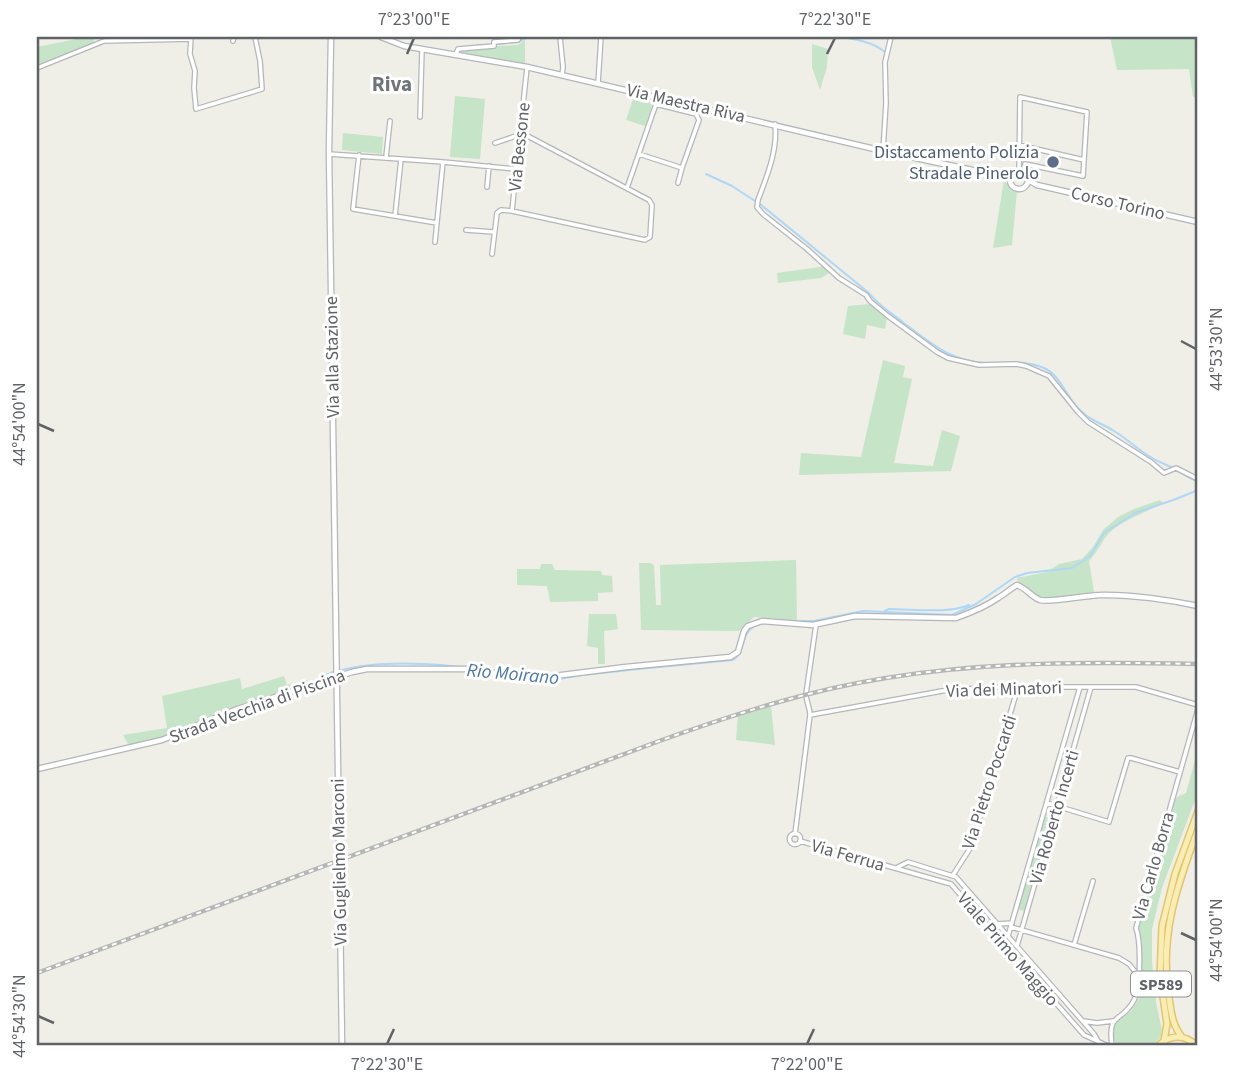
<svg xmlns="http://www.w3.org/2000/svg" width="1235" height="1083" font-family="'Source Sans 3',sans-serif">
	<style>
		.green { fill: #c6e4c7 }
		.lines { fill: none; stroke-linecap: round; stroke-linejoin: round }
		.stream { stroke: #afd7f7; stroke-width: 2 }
		.street-casing { stroke: #b4b7ba; stroke-width: 6 }
		.secondary-casing { stroke: #b3b6ba; stroke-width: 7 }
		.primary-casing { stroke: #e5c56b; stroke-width: 8 }
		.street { stroke: #fff; stroke-width: 3.5 }
		.secondary { stroke: #fff; stroke-width: 4.5 }
		.primary { stroke: #f8eeb4; stroke-width: 5 }
		.rail-casing { stroke: #b5b6b6; stroke-width: 4.5 }
		.rail { stroke: #fff; stroke-width: 2; stroke-dasharray: 5; stroke-linecap: butt }
		.ticks { fill: none; stroke: #5f6266; stroke-width: 2.5 }
		.service-dot { fill: #5c6f8a; stroke: #fff; stroke-width: 2.5 }
		.labels { text-anchor: middle; stroke-width: 6; stroke-linejoin: round; paint-order: stroke }
		.shield { fill: #fff; stroke: #8f9194; stroke-width: 2 }
		.shield-label { font-size: 16px; font-weight: bold; fill: #5f6266 }
		.street-label { font-size: 18px; fill: #5f6266; stroke: #fff }
		.service-label { font-size: 18px; fill: #4e5e75; stroke: #fff; text-anchor: end }
		.water-label { font-size: 19px; font-style: italic; fill: #4c78a9; stroke: #fff }
		.quarter-label { font-size: 21px; font-weight: bold; fill: #707478; stroke: #fff }
		.neatline { fill: none; stroke: #5f6266; stroke-width: 2.5 }
		.ticks-label { font-size: 18px; text-anchor: middle; fill: #5f6266 }
	</style>
	<rect width="100%" height="100%" fill="#efeee7"/>
	<path class="green" d="M86,37h7l2,7 -58,21v-18z
		M1110,37h88v61l-5,-1 -4,-28 -72,1z
		M525,40v24l-65,-12 4,-2 33,-2v-2l21,-1z
		M812,44l16,5 -1,18 -7,23 -8,-23z
		M455,96l30,3 -5,60 -30,-2z
		M634,96l15,4 3,6 -7,20 -19,-6z
		M343,133l40,4 -1,17 -40,-4z
		M1004,180l6,8 7,3 -5,54 -19,3z
		M822,265l7,8 -8,5 -43,5 -1,-10 43,-6z
		M871,304l16,13 -2,12 -18,-4 -2,14 -22,-5 5,-28z
		M883,360l22,6 -2,11 9,2 -18,84 39,3 9,-36 18,6 -9,35 -152,4 2,-22 60,4z
		M1160,500l3,3c-16,9 -42,18 -54,30 -8,9 -12,20 -20,28l5,31c-11,1 -43,9 -51,6 -9,-2 -15,-11 -24,-14l-2,-6 30,-6 12,-8 23,-5 11,-12 10,-17 15,-13 16,-8z
		M796,560l1,60 -43,-3 -15,14 -98,-1 -2,-67h11l4,2 2,40h5l-1,-40z
		M541,564h11l3,6 46,1 1,4 10,1 1,16 -15,1v8l-48,1 -3,-16 -30,-1v-16h23z
		M589,614h27l2,15 -14,2 1,33h-7v-16l-11,-2z
		M284,676l3,9 20,-5 2,4 -143,53 -37,9 -6,-11 44,-7 -5,-32 78,-18 2,11z
		M771,706l4,39 -39,-5 2,-25z
		M1198,749v43l-36,96 -10,41v33l4,40 6,29 -2,7 -8,8h-34l-5,-8v-9l3,-7 15,-11 9,-15 1,-17 -2,-57 34,-123 13,-6z
		M1045,817l5,1 -26,93 -6,-2z"/>
	<g class="lines">
		<path class="stream" d="M840,37c15,2 33,5 45,15
			M497,44l21,-2 10,-5
			M477,45h9
			M706,174l26,12 23,15
			M760,204l109,89c12,15 22,19 36,31 28,20 44,37 81,39 20,0 38,-3 58,5 18,8 23,32 38,44 9,9 22,12 32,19 12,7 23,18 35,25 7,5 16,8 24,12
			M1178,471l20,11
			M885,611l4,-2c23,0 60,5 80,-4
			M781,620l16,1
			M800,621h14l49,-10 89,4 24,-11 39,-27 12,-4 45,-5 18,-12 14,-23 31,-20 41,-14 22,-9
			M339,671c50,-15 126,-4 178,3
			M322,677l11,-5
			M520,678l39,1 23,-4 66,-7 85,-8c12,-7 8,-25 19,-32"/>
		<g class="street-casing">
			<path id="street" d="M191,37l-1,17 5,17 -1,17 2,21 66,-20 -2,-28 -5,-24
				M560,37l3,30 -1,8
				M233,41l1,-4
				M456,54l2,-5 36,-3v-4l24,-2 1,-3
				M37,68l67,-27 87,-2
				M598,83l3,-46
				M420,117l2,-68
				M775,124c3,26 -8,52 -17,76l-1,7 6,7 44,35 32,29 27,17 4,6 18,15 49,36 11,6 31,7 37,-1 10,2 23,10 29,36 10,10 63,40 13,11 12,-5 22,11
				M495,143l24,-8
				M1019,145l65,15
				M883,151l3,-48 -1,-41 6,-25
				M329,154l114,8 72,7
				M639,154l43,14 17,-48 -3,-6 -40,-10
				M359,155l-6,54 84,14
				M386,157l4,-36
				M1019,171l1,-74 67,15 -4,64 -58,-12
				M678,183l4,-15
				M487,187l2,-21
				M627,188l29,-84
				M512,211l133,29 5,-3 2,-32 -3,-5 -129,-68
				M395,216l6,-57
				M466,230l28,2
				M435,242l8,-80
				M492,254l5,-41 4,-3 11,1 15,-144
				M810,715l132,-24 49,-4h145l62,18v4l-62,219c5,14 5,58 -2,72 -12,24 -27,10 -22,46
				M1047,803l62,19 19,-64h3l49,14
				M789.5 839a5.5 5.5 0 1 1 11 0a5.5 5.5 0 1 1-11 0Z
				M795,834l15,-119c0,-8 -4,-13 -4,-21l10,-69
				M800,841l151,43 133,151 24,11
				M896,868l12,-6 48,15 138,157 4,7
				M953,875l18,-28 47,-160
				M997,924l15,-1
				M1011,927l108,31 10,6 8,10
				M1008,936l72,-249
				M1074,945l19,-64
				M1017,946l74,-259
				M1083,1021l14,2 16,-2"/>
		</g>
		<g class="secondary-casing">
			<path id="secondary" d="M331,37l-2,114 13,895
				M381,37l23,9 123,21 356,84 117,25h11
				M1010 180a9 9 0 1 1 18 0a9 9 0 1 1-18 0Z
				M1028,180l9,5 161,37
				M37,769l125,-29 73,-30 117,-38 15,-3h99l50,7 30,1 80,-10 104,-10 8,-5 6,-21 4,-5 14,-5 51,4 42,-9 101,2c14,-5 29,-11 42,-20 7,-4 12,-9 19,-13 10,4 15,12 23,15 10,3 47,-5 60,-5 29,-1 70,5 98,11"/>
		</g>
		<g class="primary-casing">
			<path id="primary" d="M1182,1037c-10,-12 -11,-26 -13,-40 -10,-62 8,-111 29,-168
				M1164,1041l3,-17 -7,-48 2,-50 13,-52 23,-63
				M1158,1046c12,-12 27,-12 39,0"/>
		</g>
		<use href="#street" class="street"/>
		<use href="#secondary" class="secondary"/>
		<use href="#primary" class="primary"/>
		<g class="rail-casing">
			<path id="rail" d="M37,973l625,-233c73,-26 147,-50 224,-62 105,-17 207,-16 312,-14"/>
		</g>
		<use href="#rail" class="rail"/>
	</g>
	<path class="ticks" d="M407,54l7,-16M827,54l8,-16M1181,341l15,8M38,424l16,7M1181,933l15,7M38,1016l16,7M387,1044l7,-15M807,1044l7,-15"/>
	<circle class="service-dot" cx="1053" cy="162" r="7"/>
	<g class="labels">
		<rect class="shield" x="1131" y="971.5" width="60" height="25" rx="5"/>
		<g class="shield-label">
			<text x="1161" y="990">SP589</text>
		</g>
		<g class="street-label">
			<text transform="translate(686 103) rotate(13)" y="6">Via Maestra Riva</text>
			<text transform="translate(519 147) rotate(-84)" y="6">Via Bessone</text>
			<text transform="translate(1118 203) rotate(13)" y="6">Corso Torino</text>
			<text transform="translate(332 357) rotate(-91)" y="6">Via alla Stazione</text>
			<text transform="translate(1004 689) rotate(-2)" y="6">Via dei Minatori</text>
			<text transform="translate(257 706) rotate(-20)" y="6">Strada Vecchia di Piscina</text>
			<text transform="translate(989 782) rotate(-72)" y="6">Via Pietro Poccardi</text>
			<text transform="translate(1054 817) rotate(-74)" y="6">Via Roberto Incerti</text>
			<text transform="translate(848 855) rotate(16)" y="6">Via Ferrua</text>
			<text transform="translate(339 862) rotate(-91)" y="6">Via Guglielmo Marconi</text>
			<text transform="translate(1153 866) rotate(-74)" y="6">Via Carlo Borra</text>
			<text transform="translate(1008 949) rotate(49)" y="6">Viale Primo Maggio</text>
		</g>
		<g class="service-label">
			<text x="1039" y="158">Distaccamento Polizia<tspan x="1039" dy="21">Stradale Pinerolo</tspan></text>
		</g>
		<g class="water-label">
			<text transform="translate(513 673) rotate(5)" y="7">Rio Moirano</text>
		</g>
		<g class="quarter-label">
			<text x="392" y="91">Riva</text>
		</g>
	</g>
	<rect width="1235" height="1083" fill="none" stroke="#ffffff" stroke-width="77"/>
	<rect x="38" y="38" width="1158" height="1006" class="neatline"/>
	<g class="ticks-label">
		<text x="414" y="25">7°23'00"E</text>
		<text x="835" y="25">7°22'30"E</text>
		<text transform="translate(1216 349) rotate(-90)" y="6">44°53'30"N</text>
		<text transform="translate(19 424) rotate(-90)" y="6">44°54'00"N</text>
		<text transform="translate(1216 940) rotate(-90)" y="6">44°54'00"N</text>
		<text transform="translate(19 1016) rotate(-90)" y="6">44°54'30"N</text>
		<text x="387" y="1070">7°22'30"E</text>
		<text x="807" y="1070">7°22'00"E</text>
	</g>
</svg>
